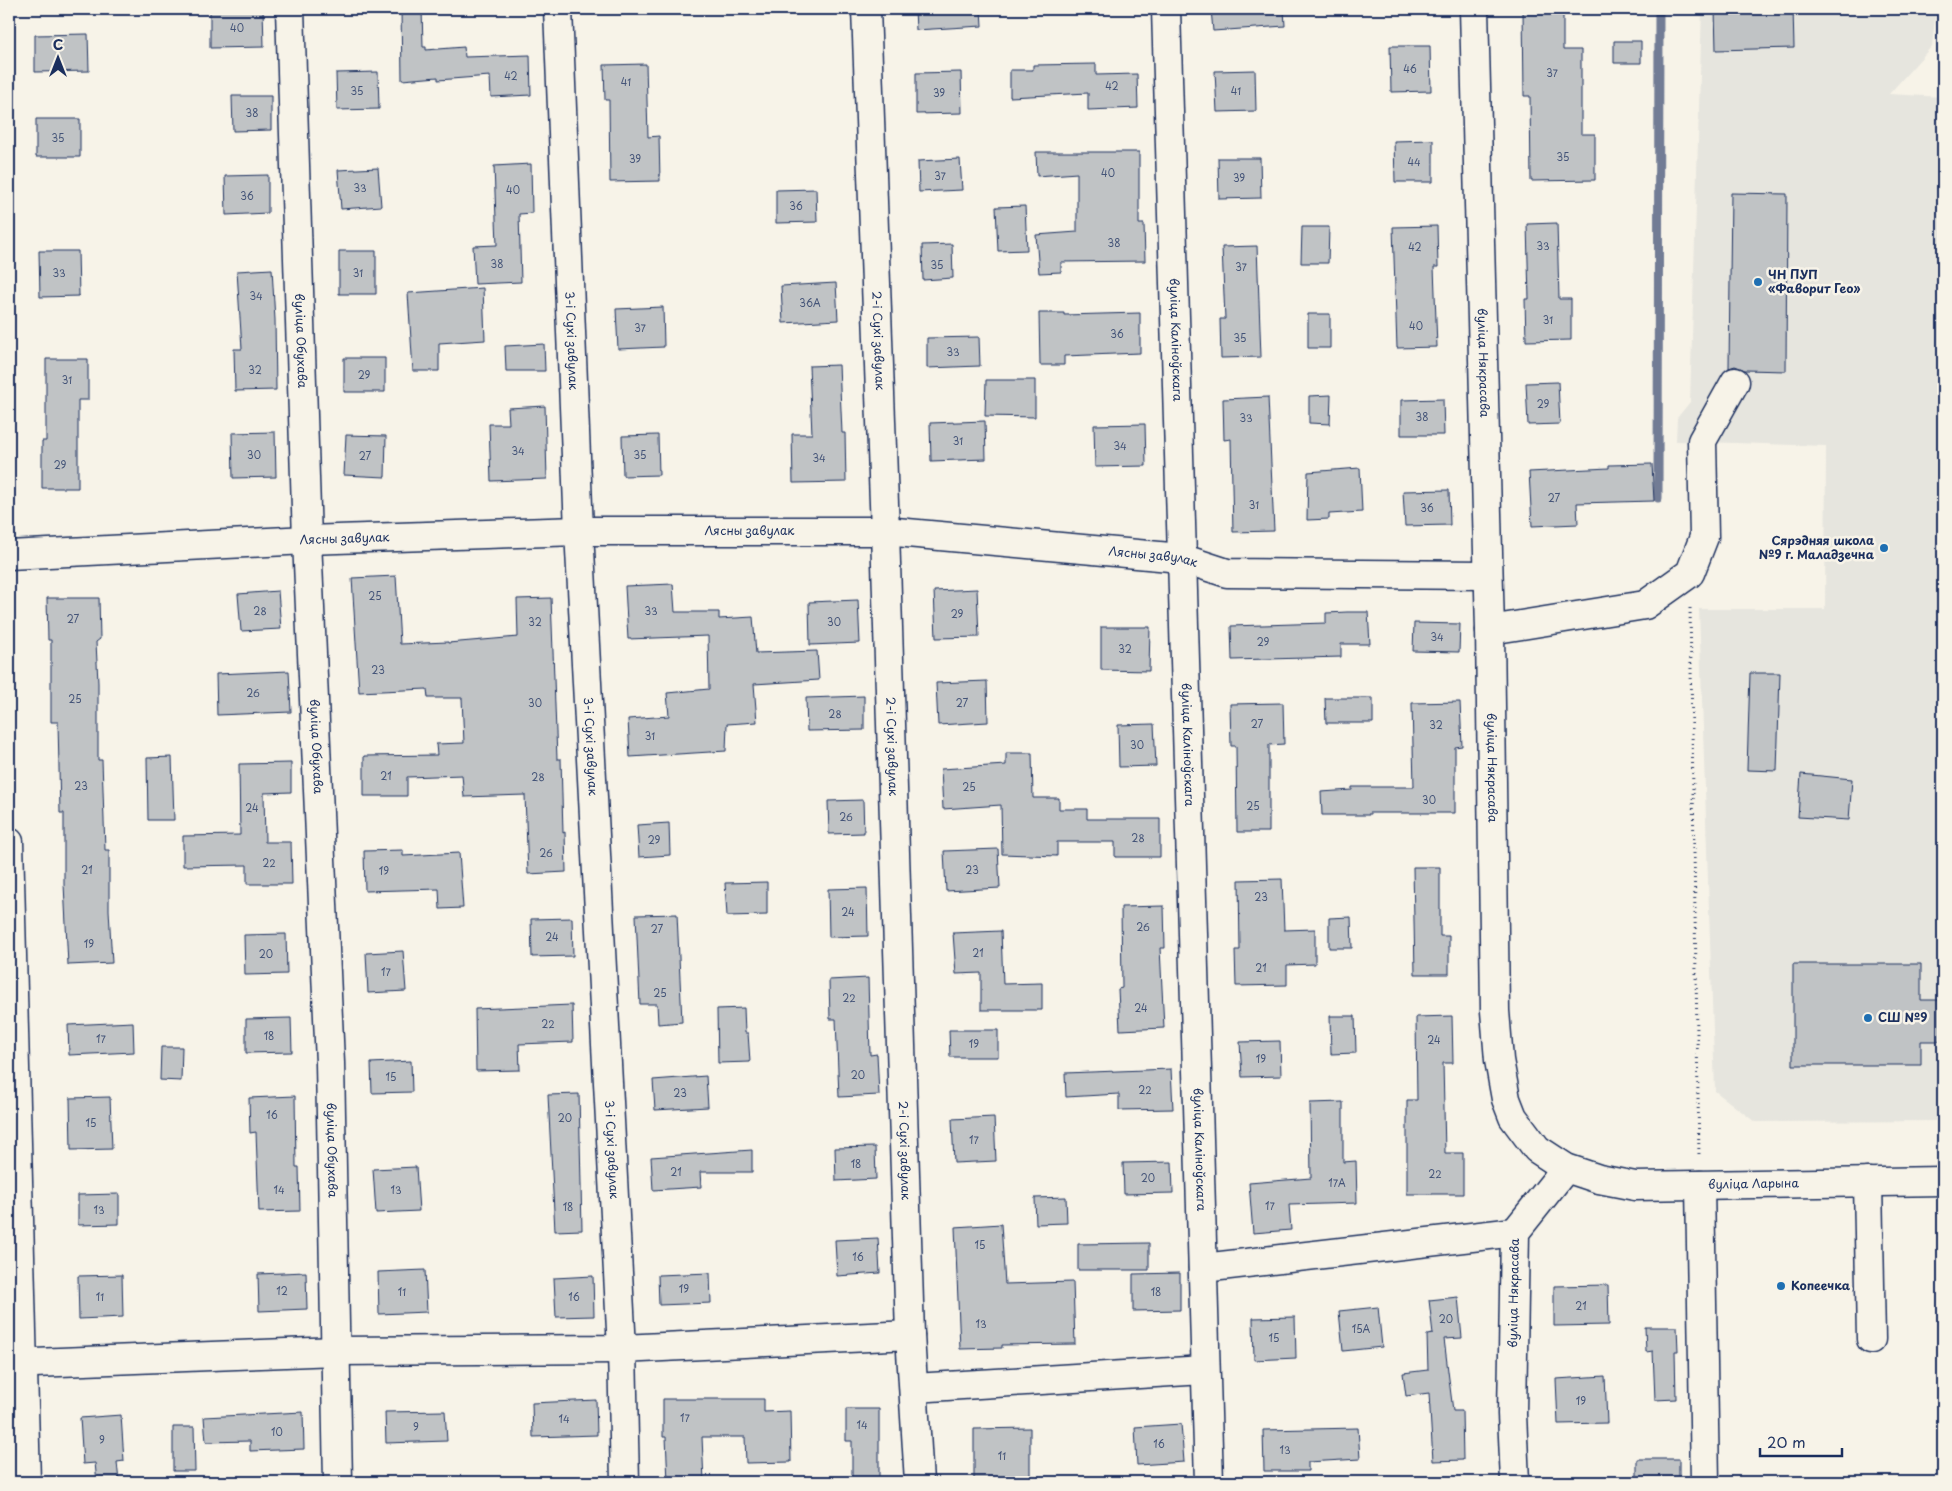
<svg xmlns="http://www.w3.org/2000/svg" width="1952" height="1491" font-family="'Playpen Sans',sans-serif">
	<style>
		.built { fill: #e6e5de }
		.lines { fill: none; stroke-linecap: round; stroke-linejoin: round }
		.stream { stroke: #727c95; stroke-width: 9 }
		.building { fill: #c0c3c5; stroke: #1b2f5e }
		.minor-casing { stroke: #1b2f5e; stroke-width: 31 }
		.path { stroke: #1b2f5e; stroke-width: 3; stroke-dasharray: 1 4; stroke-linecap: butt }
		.minor { stroke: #f7f3e8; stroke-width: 28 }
		.poi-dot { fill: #1f6fb2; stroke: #f7f3e8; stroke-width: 2 }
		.labels { text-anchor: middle; stroke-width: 5; stroke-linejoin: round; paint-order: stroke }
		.number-label { font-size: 10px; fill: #445478 }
		.poi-label { font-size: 12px; font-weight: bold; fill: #1b2f5e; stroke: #f7f3e8; text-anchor: start }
		.street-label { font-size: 12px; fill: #1b2f5e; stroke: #f7f3e8 }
	</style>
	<rect width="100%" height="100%" fill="#f7f3e8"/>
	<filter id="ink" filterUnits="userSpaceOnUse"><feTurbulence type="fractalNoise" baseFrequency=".02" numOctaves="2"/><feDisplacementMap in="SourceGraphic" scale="10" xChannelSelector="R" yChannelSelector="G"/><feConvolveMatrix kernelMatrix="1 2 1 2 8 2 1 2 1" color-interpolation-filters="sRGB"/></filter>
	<g filter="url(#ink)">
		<path class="built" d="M1702,9h234l-4,37 -43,48 54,3v1024l-188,1 -40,-31 -16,-482h126l1,-163 -150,-5 1,-23 13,-16z"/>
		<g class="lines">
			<path class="stream" d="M1658,498l1,-489"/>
		</g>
		<path class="building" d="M210,9h53l1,38 -54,1z
			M401,9h21l1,38h3v3l38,-3 1,10 65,-2 1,40 -40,2 -1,-21 -52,4v-3l-36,3z
			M915,9h66l1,17 -66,4z
			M1211,9h73l1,17 -72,5z
			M1523,9h40v41h18v84h14v46l-64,1 -1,-85h-6z
			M1715,9h78l1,39 -78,2z
			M88,34l1,37 -54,1v-37z
			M1614,41h27v22h-27z
			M1390,46h40l1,45 -40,1z
			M646,64l2,73 11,-1 1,45 -50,1 -1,-82h-4l-1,-35z
			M1096,64v11l41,-1 1,34 -50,2v-17l-78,4v-27h23v-5z
			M1255,70l1,41 -39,1 -2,-41z
			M378,72l1,37 -42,1 -1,-37z
			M961,72l1,41 -46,1v-41z
			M232,96h39v34l-38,1z
			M36,119h44v38h-44z
			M1433,140v42h-38l-1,-41z
			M1036,152h103v72h5l1,37 -84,1v10l-22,1 -3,-38 41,-3v-59l-40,3z
			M1218,158h42l1,40 -42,1z
			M960,159l2,31 -43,2 -1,-31z
			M531,164l1,49 -13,1 2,68 -46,2 -2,-38 24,-1 -3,-79z
			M378,168l3,38 -40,3 -3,-39z
			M268,175v38l-42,2 -1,-39z
			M816,189l1,33 -41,1v-33z
			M1731,193l56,1 -1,177 -41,-1 -10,-4 -6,2z
			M1025,206l2,44 -29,1 -2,-44z
			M1557,223l2,76h12v41l-45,1 -1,-42h4l-2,-75z
			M1437,226l1,41h-4l3,80 -40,1 -4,-121z
			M1302,227h27l-1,36h-27z
			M952,244l1,34 -30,2 -1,-35z
			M1257,246l4,111 -40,1 -1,-39h5l-3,-72z
			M39,251h39l1,45 -39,1z
			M339,251h37v43h-37z
			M272,269l3,51 1,70 -41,1 -1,-42h8l-5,-78z
			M836,283l2,37 -55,3 -2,-37z
			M483,288l2,52 -46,3v28h-26l-5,-78z
			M663,307l1,40 -46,2 -2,-40z
			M1039,313h25v2l76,-2v40l-76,3v9h-24z
			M1308,314h22v34h-22z
			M979,337l1,29 -53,2v-30z
			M544,344l1,27h-39l-1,-25z
			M344,358h41v34h-41z
			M46,359h42v41h-10v88h-36v-47h4z
			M839,365l3,68h3l1,49 -53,1 -1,-49h20l-3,-68z
			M986,380h49v37l-50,-1z
			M1558,382l2,42 -32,1 -2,-42z
			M1331,395l-1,29 -21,-1v-27z
			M1268,397l6,134 -41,1 -2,-93 -7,1 -1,-41z
			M1443,399l1,36h-43v-35z
			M545,406l2,73 -56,2 -2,-57h20l-1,-16z
			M985,421l1,38 -55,2 -1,-38z
			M1145,424l1,42 -51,1 -1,-42z
			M275,432l1,45 -43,1 -1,-45z
			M346,435l40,1 -1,41 -41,-2z
			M658,435l1,40 -36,1 -1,-40z
			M1652,464l2,37 -77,2 1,21 -46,2 -3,-54 80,-4v-3z
			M1360,468l2,44 -33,2v5l-22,1 1,-48z
			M1449,490l1,35 -45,1 -2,-35z
			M396,576l4,68 48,-2v1l70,-6 -1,-38 34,-1 6,161h4l2,74 2,-1 1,40 -38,2 -3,-79 -61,2 -2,-22 -55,2v19h-43v-40l73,-1 -1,-11 28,-1 -2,-45h-34l-1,-9 -68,3 -7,-114z
			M673,584l2,28h44v7l34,-2 3,36 61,-2 2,29 -65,4 3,38 -30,2 -1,27 -96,6 -2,-38 41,-3 -2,-23 42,-4 -1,-53 -80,3 -3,-53z
			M977,589l2,48 -43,1 -2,-47z
			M278,591l3,38 -40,2 -3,-37z
			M47,598h52l1,41 -4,3 2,41v77h4l3,90h4v60l3,53 -44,2 -4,-81v-71h-4l-2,-91h-7v-82h-3z
			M858,600l2,43 -50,2 -1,-43z
			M1347,612h21l2,32h-29v13l-109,3 -1,-34 95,-3v-10z
			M1414,623l46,1 -1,28 -46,-1z
			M1101,627h49l-1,44 -48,-1z
			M289,671l2,41 -74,3 -1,-41z
			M1750,673h30l-3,98 -30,-1z
			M987,681l1,41 -50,3 -2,-42z
			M864,696v34l-57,1 -1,-33z
			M1325,698h48v25h-47z
			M1460,702l2,44 -7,1v66h-86v2h-47l-1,-23 31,-2v-3h62l-2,-84z
			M1283,703l1,41 -15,1v87h-32l-1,-86h-5l-1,-42z
			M1154,724l2,42 -37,1 -1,-42z
			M1006,753h26l1,45h26v11h28v10h73v38h-45v-15h-58v14l-55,-2 -1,-49 -58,4 -2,-40 65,-4z
			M172,757l2,63h-26l-1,-62z
			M291,763v29l-27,1 1,49h26l1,42h-45v-19l-64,1v-30l57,-1 -1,-71z
			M1801,774l51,5 -3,41 -51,-3z
			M863,800l1,33 -35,1 -1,-33z
			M669,823l1,32 -31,2 -2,-32z
			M998,849l2,39 -54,3 -2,-40z
			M403,850v6l56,-3 4,55 -23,1 -1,-20 -74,2 -1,-40z
			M1413,867h27v69h9v38h-34z
			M1282,879l2,51 31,-1v35l-28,1v20l-51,1 -1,-36h5l-1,-70z
			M767,882v33l-40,1 -2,-33z
			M867,888l1,48 -39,1 -1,-48z
			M1164,906l1,42h-5l4,80 -44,2 -2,-41 4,-1 -1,-81z
			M677,914l5,108 -24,2 -1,-20h-17l-4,-89z
			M1351,917l1,31h-23v-30z
			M572,918l1,38 -41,1 -1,-38z
			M1001,931l2,53 39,-1v27h-61v-37l-25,1 -3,-41z
			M286,934l1,40 -42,1 -1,-40z
			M403,951l3,40 -38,2 -2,-40z
			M1793,964h128v36h22v41h-22v24h-128z
			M868,978l2,77 7,-1 2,41 -40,2 -3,-78h-6l-1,-39z
			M572,1005l1,37 -54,2 1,26 -44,1 -1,-62z
			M744,1008l1,25h3l2,29 -32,1 -1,-54z
			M1330,1016h25l1,37 -25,1z
			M1452,1016l1,47h-10l2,90h18v41h-56v-94h10l-1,-83z
			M291,1018l1,34 -46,1v-34z
			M133,1022l1,30 -65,3 -1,-30z
			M949,1030h49v27h-48z
			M1280,1041l1,35 -39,1 -2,-35z
			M161,1047h21l-1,34 -21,-1z
			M411,1061l1,31 -40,1 -1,-30z
			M1171,1069l2,40 -54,1v-16l-53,3 -1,-24z
			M706,1076l2,31 -53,3 -2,-30z
			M579,1094l3,136 -27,1 -7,-136z
			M295,1096l1,71h3l1,44 -41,1 -3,-80 -6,1 -1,-35z
			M110,1097l2,52 -41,1 -1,-52z
			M1343,1102v60l13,-1 1,42 -68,2 2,25 -38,3 -4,-50 62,-5 -1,-75z
			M994,1117l2,44 -42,2 -2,-44z
			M875,1147l1,32 -40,2 -1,-33z
			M752,1150v22h-52l1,15 -48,3 -2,-33z
			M1172,1162l1,31 -49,1 -1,-31z
			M416,1167l3,44 -43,2 -3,-44z
			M119,1194v30l-41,1v-30z
			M1066,1197l1,26 -31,1 -1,-26z
			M1001,1224l4,60 68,-2 2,62 -73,1v3l-42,1 -5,-122z
			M878,1238l2,35 -43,3 -2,-36z
			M1149,1243v27h-71v-26z
			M425,1270l2,42 -48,2 -1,-42z
			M306,1272l1,37 -48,2 -1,-37z
			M710,1273l1,30 -52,2 -1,-30z
			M1180,1273v37l-47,1v-37z
			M122,1275l1,42 -44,2 -1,-43z
			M593,1276l1,40 -38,1 -2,-39z
			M1608,1285l1,40 -55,1v-40z
			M1458,1297l4,41 -18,1 9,72h9l1,49 -30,1 -4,-68 -23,3 -3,-23 25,-3 -1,-35 6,-1 -4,-34z
			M1378,1307l4,40 -39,4 -4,-40z
			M1295,1317l1,41 -42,2 -1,-42z
			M1645,1327h32l1,24h-3l1,48 -21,1 -2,-49 -7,1z
			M1605,1376l2,47 -49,1 -2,-45z
			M663,1399h101v13l26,-1 1,51 -45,1 -1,-26h-43l2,45h-36l-2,-45h-3z
			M596,1400l1,35 -64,2 -1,-34z
			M846,1409h33v73h-27v-41h-6z
			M445,1411l2,30 -61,2 -1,-31z
			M303,1412l1,37 -54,2v-10l-44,1 -2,-25z
			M121,1415l3,46 -7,1 2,20h-22l-2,-19 -12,1 -3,-46z
			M1181,1424l3,38 -47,3 -2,-38z
			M173,1427h21l1,44h-22z
			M1030,1428v54h-56v-53z
			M1358,1428l2,31 -52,3v9h-44l-1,-41z
			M1637,1459h42v23h-42z"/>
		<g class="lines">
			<g class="minor-casing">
				<g id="minor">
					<path id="s1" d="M290,9l17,531 23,523 8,419"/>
					<path id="s2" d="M558,9l21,522 43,818 3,133"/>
					<path id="s3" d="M866,9l19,522 25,804 9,147"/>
					<path id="s4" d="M1166,9l43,1473"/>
					<path id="s5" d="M1474,9l16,621 5,381 4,49 7,39 7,18 24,32 29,19 33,11 36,7 308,-5"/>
					<path id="s6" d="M9,555l298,-15 272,-9h306l296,27 46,15 261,2"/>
					<path d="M1490,630l155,-25 45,-32 14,-36 -2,-96 33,-59"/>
					<path d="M9,842l17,640"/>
					<path d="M1868,1182l3,157"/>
					<path d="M1700,1185l5,297"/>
					<path d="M1203,1268l312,-36"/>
					<path d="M9,1364l327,-13 286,-2 288,-14"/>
					<path d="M914,1388l290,-18"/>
					<path id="s7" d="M1515,1482l-3,-68 3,-182 51,-64"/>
				</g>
			</g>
			<path class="path" d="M1690,608l9,549"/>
			<use href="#minor" class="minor"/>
		</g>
	</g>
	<g class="poi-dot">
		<circle cx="1758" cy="282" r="5"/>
		<circle cx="1884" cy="548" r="5"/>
		<circle cx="1868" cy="1018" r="5"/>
		<circle cx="1781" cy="1286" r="5"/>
	</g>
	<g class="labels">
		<g class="number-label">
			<text x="237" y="32">40</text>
			<text x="1410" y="73">46</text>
			<text x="1552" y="77">37</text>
			<text x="511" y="80">42</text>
			<text x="626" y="86">41</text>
			<text x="1112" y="90">42</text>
			<text x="357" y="95">35</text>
			<text x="1236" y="95">41</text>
			<text x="939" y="97">39</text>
			<text x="252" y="117">38</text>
			<text x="58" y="142">35</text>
			<text x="1563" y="161">35</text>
			<text x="635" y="163">39</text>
			<text x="1414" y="166">44</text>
			<text x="1108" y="177">40</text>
			<text x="940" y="180">37</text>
			<text x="1239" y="182">39</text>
			<text x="360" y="192">33</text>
			<text x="513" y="194">40</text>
			<text x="247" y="200">36</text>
			<text x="796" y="210">36</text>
			<text x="1114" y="247">38</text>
			<text x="1543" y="250">33</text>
			<text x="1415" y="251">42</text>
			<text x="497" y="268">38</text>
			<text x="937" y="269">35</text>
			<text x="1241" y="271">37</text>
			<text x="59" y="277">33</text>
			<text x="358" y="277">31</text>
			<text x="256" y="300">34</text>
			<text x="810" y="307">36А</text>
			<text x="1548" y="324">31</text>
			<text x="1416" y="330">40</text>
			<text x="640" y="332">37</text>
			<text x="1117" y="338">36</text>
			<text x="1240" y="342">35</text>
			<text x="953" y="356">33</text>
			<text x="255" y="374">32</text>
			<text x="364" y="379">29</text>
			<text x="67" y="384">31</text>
			<text x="1543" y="408">29</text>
			<text x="1422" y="421">38</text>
			<text x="1246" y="422">33</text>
			<text x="958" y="445">31</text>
			<text x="1120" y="450">34</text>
			<text x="518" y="455">34</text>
			<text x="254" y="459">30</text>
			<text x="640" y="459">35</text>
			<text x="365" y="460">27</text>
			<text x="819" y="462">34</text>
			<text x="60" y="469">29</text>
			<text x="1554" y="502">27</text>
			<text x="1254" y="509">31</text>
			<text x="1427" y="512">36</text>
			<text x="375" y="600">25</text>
			<text x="260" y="615">28</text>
			<text x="651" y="615">33</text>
			<text x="957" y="618">29</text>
			<text x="73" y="623">27</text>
			<text x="535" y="626">32</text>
			<text x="834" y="626">30</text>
			<text x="1437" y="641">34</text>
			<text x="1263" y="646">29</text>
			<text x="1125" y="653">32</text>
			<text x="378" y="674">23</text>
			<text x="253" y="697">26</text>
			<text x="75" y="703">25</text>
			<text x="535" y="707">30</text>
			<text x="962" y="707">27</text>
			<text x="835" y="718">28</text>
			<text x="1257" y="728">27</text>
			<text x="1436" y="729">32</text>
			<text x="650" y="740">31</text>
			<text x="1137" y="749">30</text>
			<text x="386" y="780">21</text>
			<text x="538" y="781">28</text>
			<text x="81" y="790">23</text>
			<text x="969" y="791">25</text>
			<text x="1429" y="804">30</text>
			<text x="1253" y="810">25</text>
			<text x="252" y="812">24</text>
			<text x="846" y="821">26</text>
			<text x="1138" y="842">28</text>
			<text x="654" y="844">29</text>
			<text x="546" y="857">26</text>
			<text x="269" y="867">22</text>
			<text x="87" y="874">21</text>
			<text x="972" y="874">23</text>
			<text x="384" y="875">19</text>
			<text x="1261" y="901">23</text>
			<text x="848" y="916">24</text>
			<text x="1143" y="931">26</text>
			<text x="657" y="933">27</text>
			<text x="552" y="941">24</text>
			<text x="89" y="948">19</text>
			<text x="978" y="957">21</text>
			<text x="266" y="958">20</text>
			<text x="1261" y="972">21</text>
			<text x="386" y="976">17</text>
			<text x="660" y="997">25</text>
			<text x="849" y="1002">22</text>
			<text x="1141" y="1012">24</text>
			<text x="548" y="1028">22</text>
			<text x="269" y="1040">18</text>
			<text x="101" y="1043">17</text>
			<text x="1434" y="1044">24</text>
			<text x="974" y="1048">19</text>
			<text x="1261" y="1063">19</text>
			<text x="858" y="1079">20</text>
			<text x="391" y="1081">15</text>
			<text x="1145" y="1094">22</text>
			<text x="680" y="1097">23</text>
			<text x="272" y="1119">16</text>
			<text x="565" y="1122">20</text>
			<text x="91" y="1127">15</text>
			<text x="974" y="1144">17</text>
			<text x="856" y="1168">18</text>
			<text x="676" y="1176">21</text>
			<text x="1435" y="1178">22</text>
			<text x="1148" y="1182">20</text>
			<text x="1337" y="1187">17А</text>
			<text x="279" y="1194">14</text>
			<text x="396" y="1194">13</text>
			<text x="1270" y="1210">17</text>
			<text x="568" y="1211">18</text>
			<text x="99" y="1214">13</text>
			<text x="980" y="1249">15</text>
			<text x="858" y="1261">16</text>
			<text x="684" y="1293">19</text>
			<text x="282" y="1295">12</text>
			<text x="402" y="1296">11</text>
			<text x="1156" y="1296">18</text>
			<text x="100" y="1301">11</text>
			<text x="574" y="1301">16</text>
			<text x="1581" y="1310">21</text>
			<text x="1446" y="1323">20</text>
			<text x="981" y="1328">13</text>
			<text x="1361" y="1333">15А</text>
			<text x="1274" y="1342">15</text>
			<text x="1581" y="1405">19</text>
			<text x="685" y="1422">17</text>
			<text x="564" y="1423">14</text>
			<text x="862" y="1429">14</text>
			<text x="416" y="1431">9</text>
			<text x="277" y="1436">10</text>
			<text x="102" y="1444">9</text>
			<text x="1159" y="1448">16</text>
			<text x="1285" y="1454">13</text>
			<text x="1002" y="1460">11</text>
		</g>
		<g class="poi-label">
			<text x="1768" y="279">ЧН ПУП<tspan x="1768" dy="14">«Фаворит Гео»</tspan></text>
			<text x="1874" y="545" text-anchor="end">Сярэдняя школа<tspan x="1874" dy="14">№9 г. Маладзечна</tspan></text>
			<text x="1878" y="1022">СШ №9</text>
			<text x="1791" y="1290">Копеечка</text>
		</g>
		<g class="street-label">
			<text dy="4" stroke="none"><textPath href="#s1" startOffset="332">вуліца Обухава</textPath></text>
			<text dy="4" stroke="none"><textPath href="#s2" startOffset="332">3-і Сухі завулак</textPath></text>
			<text dy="4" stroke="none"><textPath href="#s3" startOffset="332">2-і Сухі завулак</textPath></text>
			<text dy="4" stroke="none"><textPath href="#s4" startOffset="331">вуліца Каліноўскага</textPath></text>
			<text dy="4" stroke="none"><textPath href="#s5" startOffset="354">вуліца Някрасава</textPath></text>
			<text dy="4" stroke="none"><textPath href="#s6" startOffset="741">Лясны завулак</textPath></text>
			<text dy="4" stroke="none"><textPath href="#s6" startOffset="336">Лясны завулак</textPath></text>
			<text dy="4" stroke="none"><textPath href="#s6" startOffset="1146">Лясны завулак</textPath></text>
			<text dy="4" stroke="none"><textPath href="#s1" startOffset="738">вуліца Обухава</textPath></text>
			<text dy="4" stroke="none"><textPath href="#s2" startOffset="738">3-і Сухі завулак</textPath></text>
			<text dy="4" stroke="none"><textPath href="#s3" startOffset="738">2-і Сухі завулак</textPath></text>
			<text dy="4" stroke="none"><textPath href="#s4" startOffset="736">вуліца Каліноўскага</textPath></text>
			<text dy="4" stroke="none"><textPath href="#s5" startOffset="759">вуліца Някрасава</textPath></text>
			<text dy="4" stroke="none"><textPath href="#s1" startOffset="1142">вуліца Обухава</textPath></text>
			<text dy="4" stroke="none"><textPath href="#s2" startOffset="1142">3-і Сухі завулак</textPath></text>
			<text dy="4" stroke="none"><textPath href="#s3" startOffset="1142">2-і Сухі завулак</textPath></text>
			<text dy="4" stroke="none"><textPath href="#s4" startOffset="1141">вуліца Каліноўскага</textPath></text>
			<text dy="4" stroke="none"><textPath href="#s5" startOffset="1375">вуліца Ларына</textPath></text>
			<text dy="4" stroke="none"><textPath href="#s7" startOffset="189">вуліца Някрасава</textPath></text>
		</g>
	</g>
	<rect width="1952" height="1491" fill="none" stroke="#f7f3e8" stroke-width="30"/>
	<rect x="15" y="15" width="1922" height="1461" fill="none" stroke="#1b2f5e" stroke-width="2" filter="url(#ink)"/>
	<g transform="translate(58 58)" stroke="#f7f3e8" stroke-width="4" paint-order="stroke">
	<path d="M0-4L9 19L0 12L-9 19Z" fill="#1b2f5e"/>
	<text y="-8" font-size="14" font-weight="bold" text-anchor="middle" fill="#1b2f5e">С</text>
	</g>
	<path d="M1760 1448v8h82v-8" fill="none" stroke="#1b2f5e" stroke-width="2.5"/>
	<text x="1767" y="1448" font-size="15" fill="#1b2f5e" stroke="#f7f3e8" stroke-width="4" paint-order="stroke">20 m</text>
</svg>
